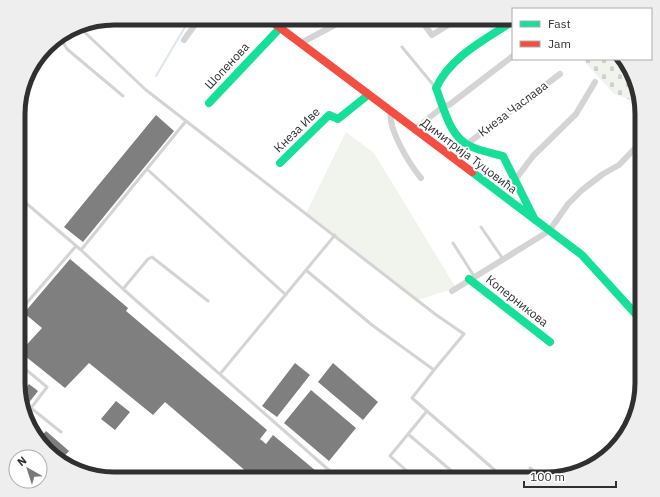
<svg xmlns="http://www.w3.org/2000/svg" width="660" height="497" font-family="'IBM Plex Sans',sans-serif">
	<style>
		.grass { fill: #f0f4ed }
		.cemetery { fill: url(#cemetery-stones) }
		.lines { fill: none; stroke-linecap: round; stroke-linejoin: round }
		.stream { stroke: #dce6f0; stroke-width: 2 }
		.building { fill: #7f7f7f }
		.lane { stroke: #d4d4d4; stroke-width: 3 }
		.street { stroke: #d4d4d4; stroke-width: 6 }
		.fast { stroke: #16e098; stroke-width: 8 }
		.jam { stroke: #f24e42; stroke-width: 8 }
		.labels { text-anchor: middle; stroke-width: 4; stroke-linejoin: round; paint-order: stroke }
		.street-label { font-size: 12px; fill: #303030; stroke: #fff }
		.rim { fill: none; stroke: #303030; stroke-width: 5 }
	</style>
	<defs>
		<pattern id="cemetery-stones" width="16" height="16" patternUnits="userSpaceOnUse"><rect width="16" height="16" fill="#f0f4ed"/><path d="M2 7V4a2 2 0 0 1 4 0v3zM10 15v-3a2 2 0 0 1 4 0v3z" fill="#ced2cc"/></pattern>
	</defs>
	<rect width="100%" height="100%" fill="#fff"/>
	<path class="grass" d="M346,132l28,21 82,135 -39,12 -111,-87z"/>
	<path class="cemetery" d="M582,59h40l10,13 7,31 -25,-9z"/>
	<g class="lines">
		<path class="stream" d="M156,76l32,-54"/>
	</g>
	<path class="building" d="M156,115l18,16 -91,111 -19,-15z
		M70,259l58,49 -2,3 141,119 -7,9 6,5 7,-9 43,36 -6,8h-55l-90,-77 -12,13 -64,-52 -24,25 -45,-36 22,-24 -18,-15z
		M295,363l15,12 -33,42 -15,-11z
		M333,363l45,39 -15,18 -45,-38z
		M29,384l9,7 -14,18 -4,-13z
		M311,390l45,38 -27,33 -45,-38z
		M116,401l14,11 -15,18 -14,-11z
		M46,431l23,20 -9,10 -9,-6 -12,-16z"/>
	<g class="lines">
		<path class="lane" d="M78,26l68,64 289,224 29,20 -30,36 -62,-45 -65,-54
			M60,37l7,12 56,47
			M402,47l33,40
			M148,170l138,125
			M19,197l62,53 42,39 216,190
			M481,227l22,32
			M453,243l21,33
			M81,250l105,-129
			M123,289l25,-30 4,-2 56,44
			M18,313l58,-67
			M18,363l29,24 -16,21 30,24
			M434,370l-22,28 93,81
			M220,374l115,-139
			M408,434l53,45
			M530,468l14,11
			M319,479l9,-10
			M416,479l-26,-23 37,-45"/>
		<path class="street" d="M421,20l11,15 26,-16
			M184,40l13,-18
			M301,43l43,-23
			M391,111c-4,17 19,54 30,67
			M414,130l30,-24 5,-1 64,-49
			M467,144l93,-70
			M515,180l18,-24 43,-42 19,-32
			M452,291l97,-60 19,-27 14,-14 21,-16 16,-9 23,-24"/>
		<path class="fast" d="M513,21c-28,19 -62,35 -77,67 8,20 13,48 34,58 10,5 22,7 33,10l32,64
			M209,103l71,-75
			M280,163l49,-48 9,4 30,-24
			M472,172l110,83 60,66
			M469,279l81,63"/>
		<path class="jam" d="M271,21l201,151"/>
	</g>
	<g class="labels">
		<g class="street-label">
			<text transform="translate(227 66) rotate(-47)" y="4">Шопенова</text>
			<text transform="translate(513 109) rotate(-37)" y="4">Кнеза Часлава</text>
			<text transform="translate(297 130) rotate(-44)" y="4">Кнеза Иве</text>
			<text transform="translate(469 156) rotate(37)" y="4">Димитрија Туцовића</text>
			<text transform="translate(517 301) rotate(38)" y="4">Коперникова</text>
		</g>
	</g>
	<path d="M0 0H660V497H0ZM114 25H546A89 89 0 0 1 635 114V383A89 89 0 0 1 546 472H114A89 89 0 0 1 25 383V114A89 89 0 0 1 114 25Z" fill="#eee" fill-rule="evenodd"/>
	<path class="rim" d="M114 25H546A89 89 0 0 1 635 114V383A89 89 0 0 1 546 472H114A89 89 0 0 1 25 383V114A89 89 0 0 1 114 25Z"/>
	<rect x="512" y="8" width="140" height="52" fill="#ffffff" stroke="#acacac"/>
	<rect x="520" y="21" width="20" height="6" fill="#16e098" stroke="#acacac"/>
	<text x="548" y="28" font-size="12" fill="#303030">Fast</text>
	<rect x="520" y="41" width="20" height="6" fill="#f24e42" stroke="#acacac"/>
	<text x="548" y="48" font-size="12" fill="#303030">Jam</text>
	<g transform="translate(28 469) rotate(321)"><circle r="19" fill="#ffffff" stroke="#acacac"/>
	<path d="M0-3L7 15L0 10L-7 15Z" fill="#787878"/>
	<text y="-6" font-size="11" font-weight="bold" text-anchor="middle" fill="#303030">N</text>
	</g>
	<path d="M524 481v6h92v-6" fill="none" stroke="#303030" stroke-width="2"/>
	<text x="530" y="481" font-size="12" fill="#303030" stroke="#ffffff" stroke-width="3" paint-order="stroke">100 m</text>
</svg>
